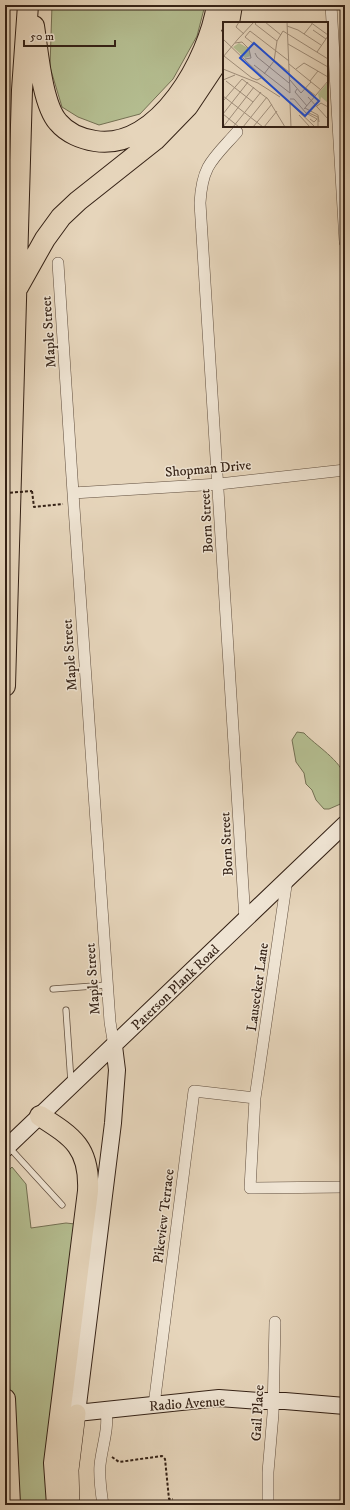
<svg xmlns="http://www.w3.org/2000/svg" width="350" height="1510" font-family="'IM FELL DW Pica',serif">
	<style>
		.green { fill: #b4bd90; stroke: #747053 }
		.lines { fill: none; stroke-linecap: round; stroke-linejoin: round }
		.lane-casing { stroke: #614f3f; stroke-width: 7 }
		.street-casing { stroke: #614f3f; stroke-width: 12 }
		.secondary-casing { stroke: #352216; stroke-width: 18 }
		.primary-casing { stroke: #352216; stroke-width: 18 }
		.highway-casing { stroke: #352216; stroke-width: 22 }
		.path { stroke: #352216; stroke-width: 2; stroke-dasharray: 3 2; stroke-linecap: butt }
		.lane { stroke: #efe4d3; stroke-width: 5.5 }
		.street { stroke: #efe4d3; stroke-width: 11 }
		.secondary { stroke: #efe4d3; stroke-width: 16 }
		.primary { stroke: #e6d5bb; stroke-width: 17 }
		.highway { stroke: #e6d5bb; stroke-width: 20 }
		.path-bridge { stroke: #352216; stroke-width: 2; stroke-dasharray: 3 2; stroke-linecap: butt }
		.labels { text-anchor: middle; stroke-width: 3; stroke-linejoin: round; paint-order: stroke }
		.street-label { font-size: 14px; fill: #352216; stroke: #efe4d3 }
		.inset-road { fill: none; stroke: #9f8d79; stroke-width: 1 }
		.view { fill: #1d4ed8; fill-opacity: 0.15; stroke: #1d4ed8; stroke-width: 2 }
		.inset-edge { fill: none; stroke: #352216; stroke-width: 2 }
	</style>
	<rect width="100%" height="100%" fill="#e6d5bb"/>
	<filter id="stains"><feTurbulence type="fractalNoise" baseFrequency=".005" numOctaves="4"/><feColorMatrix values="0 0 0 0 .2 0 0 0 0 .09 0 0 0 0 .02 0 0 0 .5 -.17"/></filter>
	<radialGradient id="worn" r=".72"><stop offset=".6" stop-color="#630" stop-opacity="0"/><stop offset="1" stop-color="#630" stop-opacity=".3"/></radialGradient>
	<path class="green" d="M52,5h153l-8,31 -24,43 -33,35 -41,11 -21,-8 -16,-10 -12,-40z
		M297,732l7,1c11,12 38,28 41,45 1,7 0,17 0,24l-16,7h-5l-8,-9 -4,-10 -6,-6 -2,-11 -8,-11 -4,-22z
		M12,1167l14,17 5,44 35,-5 9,1 -25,281h-34l-10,-191 -1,-140z"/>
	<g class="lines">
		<g class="lane-casing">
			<path id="lane" d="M53,989l54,-4
				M66,1010l5,72
				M8,1146l54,59"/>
		</g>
		<g class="street-casing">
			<path id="street" d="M331,5l14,237
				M237,132c-24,27 -35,33 -37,71l45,717
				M58,263l15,230 37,529 4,24
				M73,493l146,-9 126,-14
				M287,879l-32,219 -5,90 95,-1
				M154,1405l40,-314 61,7
				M103,1505c-2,-13 -4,-27 -3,-40 2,-19 9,-36 6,-55
				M268,1505v-33l5,-58 2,-92"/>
		</g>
		<g class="secondary-casing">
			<path id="secondary" d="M114,1046l3,24 -4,53 -36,290 142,-15 41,3h25l60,5
				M5,1149l340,-325"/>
		</g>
		<g class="primary-casing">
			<path id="primary" d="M71,1505l-1,-35 7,-57"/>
		</g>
		<g class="highway-casing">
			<path id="highway" d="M229,23l3,-18
				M34,26c4,25 8,78 24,96 9,11 24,17 37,19 64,10 114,-83 122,-136
				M18,287l27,-48 16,-22 17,-16 77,-61 33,-34 26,-39 10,-26
				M5,686l17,-596 6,-85
				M40,1116c33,21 50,32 48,75l-34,272 3,42
				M5,1399l5,106"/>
		</g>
		<path class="path" d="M32,491l2,16 29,-3
			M112,1457l7,5 43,-6 3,3 4,40h4"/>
		<use href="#lane" class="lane"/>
		<use href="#street" class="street"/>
		<use href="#secondary" class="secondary"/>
		<use href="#primary" class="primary"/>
		<use href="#highway" class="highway"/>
		<path class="path-bridge" d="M5,493l27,-2"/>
	</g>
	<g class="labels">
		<g class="street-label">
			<text transform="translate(48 332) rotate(-94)" y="5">Maple Street</text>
			<text transform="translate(208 468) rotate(-5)" y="5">Shopman Drive</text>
			<text transform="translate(206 521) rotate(-93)" y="5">Born Street</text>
			<text transform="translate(69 655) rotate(-94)" y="5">Maple Street</text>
			<text transform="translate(226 844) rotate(-93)" y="5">Born Street</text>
			<text transform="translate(92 979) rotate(-94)" y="5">Maple Street</text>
			<text transform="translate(175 987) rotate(-44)" y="5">Paterson Plank Road</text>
			<text transform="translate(257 987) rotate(-82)" y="5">Lausecker Lane</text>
			<text transform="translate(163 1216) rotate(-83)" y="5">Pikeview Terrace</text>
			<text transform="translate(187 1403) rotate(-4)" y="5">Radio Avenue</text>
			<text transform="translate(257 1413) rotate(-87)" y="5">Gail Place</text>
		</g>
	</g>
	<g transform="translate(223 22)">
		<rect width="105" height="105" fill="#e6d5bb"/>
		<path d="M16,21l9,5 3,8 -6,2 -12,-11zM105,60v21l-7,-6 -1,5 -2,-8z" fill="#b4bd90"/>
		<path class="inset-road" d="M16,0l-3,5 8,7M34,0l-2,2 22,17M42,0l16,13M64,0l3,71M87,0l18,13M64,4l11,4 23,15M90,8l13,9M81,12l8,-10M0,17l92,88M15,17l16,-17M12,21l7,-1 7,7 2,9 -6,1M65,22l40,23M94,30l11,-16M32,31l2,4 32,26M1,34l28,22 5,2 4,-2M0,35l15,-18M66,39l-39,-30 -5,6 44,35M66,42l32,26M31,43l36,28M0,47l35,14 22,14M73,47l8,-6 24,14M41,52l10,-13 3,-20 6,-10 45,28M66,53l27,21M0,58l12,-5M67,58l11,13 10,-11M3,59l27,21M87,59l8,-10M74,67l-2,3 12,14M0,74l40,31M85,75l20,22M67,77h4l12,14 11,6 -3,3 -4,-3M0,79l19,-22 26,20 17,28M67,81l1,24M94,84l4,-3 7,4M82,86l13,7 1,7M81,87l24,-28M86,91l9,4v10M0,92l25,-32M0,92l16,13M76,93l11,12M0,105l31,-40M10,105l28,-35M20,105l24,-30M30,105l19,-23M41,105l13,-16"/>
		<path class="view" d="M31,21l65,58 -14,15 -65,-58z"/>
		<rect width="105" height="105" class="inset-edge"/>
	</g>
	<rect width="350" height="1510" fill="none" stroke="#e6d5bb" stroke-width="20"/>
	<rect x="6" y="6" width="338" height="1498" fill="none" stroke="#352216" stroke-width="2"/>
	<rect x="10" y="10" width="330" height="1490" fill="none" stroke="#352216"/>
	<path d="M24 40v6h91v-6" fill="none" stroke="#352216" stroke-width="2"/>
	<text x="30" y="40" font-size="12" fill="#352216" stroke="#efe4d3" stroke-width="3" paint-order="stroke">50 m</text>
	<rect width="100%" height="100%" filter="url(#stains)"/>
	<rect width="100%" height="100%" fill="url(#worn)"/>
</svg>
